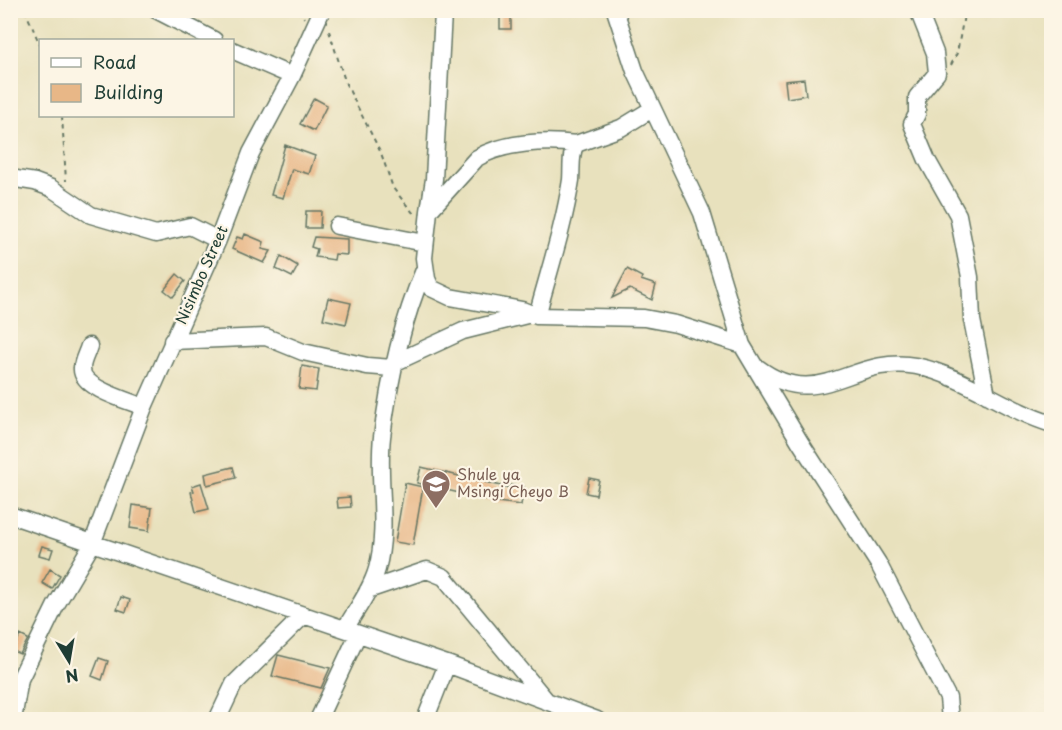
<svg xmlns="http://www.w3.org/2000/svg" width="1062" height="730" font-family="'Playpen Sans',sans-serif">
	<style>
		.building { fill: #e8b787 }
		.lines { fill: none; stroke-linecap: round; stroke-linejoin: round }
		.minor-casing { stroke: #657664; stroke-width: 19 }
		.path { stroke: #657664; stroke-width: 2; stroke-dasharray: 4.5 4.5; stroke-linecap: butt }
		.minor { stroke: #fff; stroke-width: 16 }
		.labels { text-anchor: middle; stroke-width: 4.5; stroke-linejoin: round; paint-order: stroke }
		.street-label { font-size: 15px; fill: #1f3d34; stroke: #fcf5e5 }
		.education-label { font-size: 15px; fill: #785e54; stroke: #fcf5e5; text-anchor: start }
	</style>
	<rect width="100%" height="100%" fill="#fcf5e5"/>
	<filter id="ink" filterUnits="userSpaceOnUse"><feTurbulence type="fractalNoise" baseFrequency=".0167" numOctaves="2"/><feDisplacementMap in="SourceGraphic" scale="12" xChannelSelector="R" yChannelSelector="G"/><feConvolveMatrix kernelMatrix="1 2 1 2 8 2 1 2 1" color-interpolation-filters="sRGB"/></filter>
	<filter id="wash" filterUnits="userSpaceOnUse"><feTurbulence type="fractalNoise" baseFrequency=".008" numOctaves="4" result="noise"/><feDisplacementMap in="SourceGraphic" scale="24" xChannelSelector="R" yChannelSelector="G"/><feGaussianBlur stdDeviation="1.35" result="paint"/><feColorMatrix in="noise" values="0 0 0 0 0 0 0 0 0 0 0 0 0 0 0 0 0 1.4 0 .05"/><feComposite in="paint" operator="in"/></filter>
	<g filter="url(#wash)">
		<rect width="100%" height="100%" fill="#e8e1bd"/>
		<g id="blocks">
			<path class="building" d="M500,12h11v17h-11z
				M804,79l2,16 -19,3 -2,-17z
				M314,98l13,7 -13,26 -14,-7z
				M285,145l30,11 -6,18 -17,-5 -9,29 -12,-3z
				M306,211h15l-1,17h-15z
				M245,234l19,8 -2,7 9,2 -7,12 -32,-14 5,-12 6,2z
				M314,237l33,2v16l-12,-1 -1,6 -19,-3 2,-8 -6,-2z
				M281,256l17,10 -6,11 -16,-8z
				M627,269l15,8 -1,3 15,5 -4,15 -22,-11 -18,9z
				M177,274l8,7 -12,16 -9,-7z
				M328,298l23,5 -5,21 -23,-5z
				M302,366l17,3 -3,22 -17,-2z
				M233,467l3,11 -29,7 -2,-11z
				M421,467l89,21v-3l14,2 -3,18 -24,-3 -80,-19z
				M589,478l10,2 -3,15 -10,-2z
				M201,483l8,26 -13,3 -5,-20 3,-1 -2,-5z
				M405,483l18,4 -10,58 -18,-3z
				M350,497l1,10 -13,1 -1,-10z
				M133,505l19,3 -3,23 -19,-3z
				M42,546l11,3 -3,9 -11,-3z
				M50,569l10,6 -8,14 -10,-6z
				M121,597l9,3 -4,12 -9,-3z
				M20,635l8,4 -8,15 -7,-3z
				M278,655l52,13 -9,20 -49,-12z
				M99,658l9,3 -6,19 -10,-4z"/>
		</g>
	</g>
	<g filter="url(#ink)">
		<use href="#blocks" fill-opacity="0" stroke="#657664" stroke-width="1.5"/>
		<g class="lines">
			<g class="minor-casing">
				<path id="minor" d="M156,10l58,30
					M615,10l20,61 67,142 40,132 58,97 78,121 70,135 2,22
					M918,10l17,43 2,20 -20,24v17l-5,10 15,36 31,55 12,62 2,43 15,75
					M232,50l60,26
					M576,144c-29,-4 -73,-2 -99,14l-48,53 -5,47 3,21 4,9 19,9 72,13 15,6 107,2 32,6 66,21
					M10,178l25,4 16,6 40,27 65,19 34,-8 28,14
					M429,211l5,-32 9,-166 3,-3
					M337,226l88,17
					M537,316c12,-45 27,-90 34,-136 1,-12 -1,-27 5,-36l45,-16 31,-19
					M172,341l94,-4 37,15 64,14 25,2
					M89,346c-2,7 -7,15 -7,22 -2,20 47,33 62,39
					M394,363l69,-32 68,-17
					M758,368c62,46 94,-14 158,-2 49,10 89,44 136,58
					M10,515l437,149 150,56
					M368,590l59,-20 17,7 101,122
					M345,629c11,-19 26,-39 32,-60 12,-43 0,-89 5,-132 7,-57 20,-115 42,-167
					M13,720l7,-41 36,-74 36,-61 52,-137 74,-167 33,-87 41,-77 30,-66
					M217,720l17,-36 70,-69
					M318,720l40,-86
					M425,720l22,-56"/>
			</g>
			<path class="path" d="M25,10l15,35
				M298,10l6,8
				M329,31l17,53 35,69 12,35 21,26
				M951,65l6,-12 8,-43
				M62,116l4,65"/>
			<use href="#minor" class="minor"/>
		</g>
	</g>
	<defs>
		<g id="school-pin" transform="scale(1.5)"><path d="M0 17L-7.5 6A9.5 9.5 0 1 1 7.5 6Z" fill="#8d6e63" stroke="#fcf5e5"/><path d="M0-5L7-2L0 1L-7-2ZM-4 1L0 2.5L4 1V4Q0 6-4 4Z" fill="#fff"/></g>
	</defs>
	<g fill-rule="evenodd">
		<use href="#school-pin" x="436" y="484"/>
	</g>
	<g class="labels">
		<g class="street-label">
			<text transform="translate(202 275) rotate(-66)" y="5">Nisimbo Street</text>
		</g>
		<g class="education-label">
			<text x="457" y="480">Shule ya<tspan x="457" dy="17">Msingi Cheyo B</tspan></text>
		</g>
	</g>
	<rect width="1062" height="730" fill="none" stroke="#fcf5e5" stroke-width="36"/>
	<rect x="39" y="39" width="195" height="78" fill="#fcf5e5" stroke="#a4ab9e" stroke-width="1.5"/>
	<rect x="51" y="58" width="30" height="9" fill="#ffffff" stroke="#a4ab9e" stroke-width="1.5"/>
	<text x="93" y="69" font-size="18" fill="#1f3d34">Road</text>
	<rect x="51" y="84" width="30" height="18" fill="#e8b787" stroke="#a4ab9e" stroke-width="1.5"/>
	<text x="93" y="99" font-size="18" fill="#1f3d34">Building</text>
	<g transform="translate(69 661) rotate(169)" stroke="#fcf5e5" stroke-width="4.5" paint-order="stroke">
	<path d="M0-4.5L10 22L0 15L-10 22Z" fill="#1f3d34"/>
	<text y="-9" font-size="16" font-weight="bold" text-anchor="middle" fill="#1f3d34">N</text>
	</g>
</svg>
